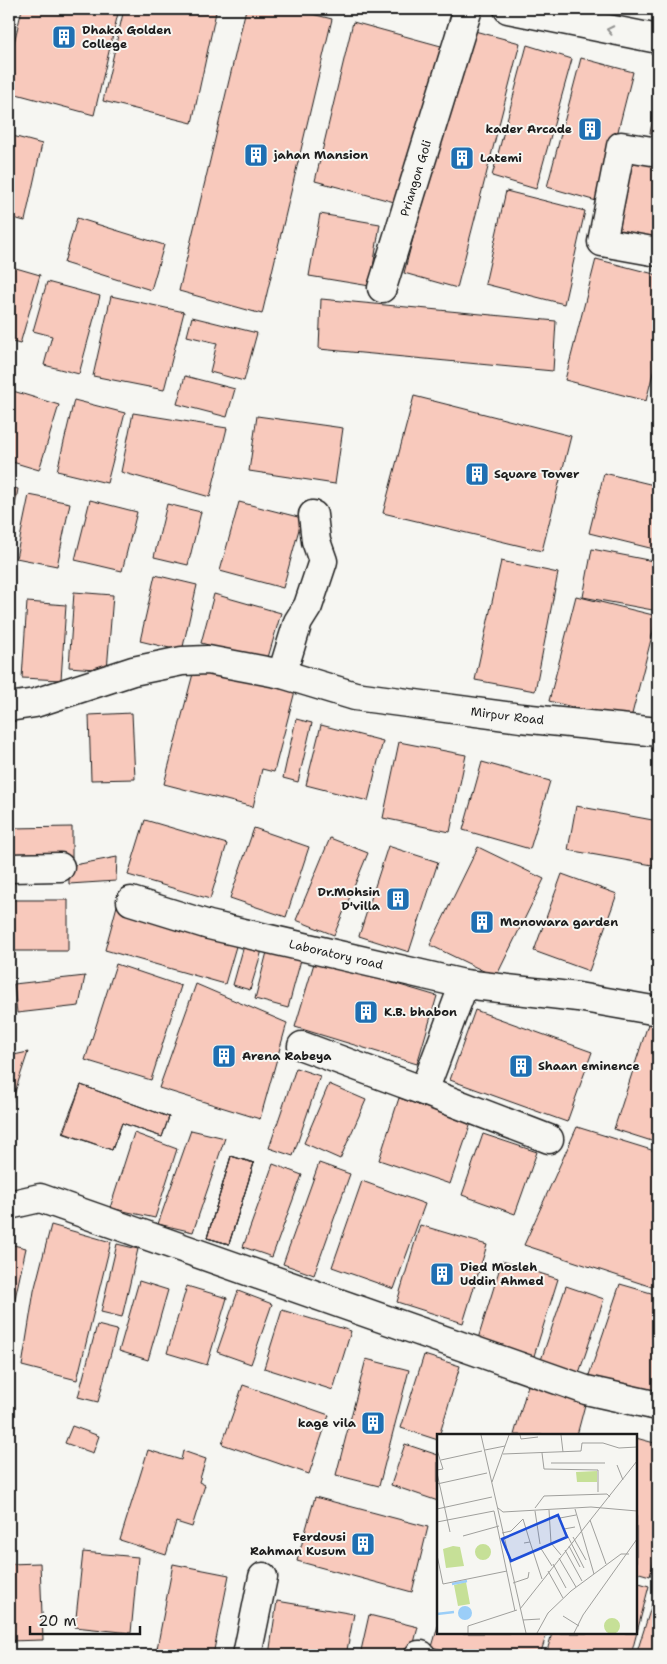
<svg xmlns="http://www.w3.org/2000/svg" width="667" height="1664" font-family="'Shantell Sans',sans-serif">
	<style>
		.building { fill: #f8c9bc; stroke: #1c1c1c }
		.lines { fill: none; stroke-linecap: round; stroke-linejoin: round }
		.minor-casing { stroke: #1c1c1c; stroke-width: 31 }
		.highway-casing { stroke: #1c1c1c; stroke-width: 31 }
		.minor { stroke: #f6f6f2; stroke-width: 28 }
		.highway { stroke: #f6f6f2; stroke-width: 28 }
		.oneway { stroke: #949492 }
		.labels { text-anchor: middle; stroke-width: 4; stroke-linejoin: round; paint-order: stroke }
		.poi-label { font-size: 12px; font-weight: bold; fill: #1c1c1c; stroke: #f6f6f2; text-anchor: start }
		.street-label { font-size: 12px; fill: #1c1c1c; stroke: #f6f6f2 }
		.inset-river { fill: none; stroke: #9bcef8; stroke-width: 2.5 }
		.inset-road { fill: none; stroke: #9f9f9c; stroke-width: 1 }
		.view { fill: #1d4ed8; fill-opacity: 0.15; stroke: #1d4ed8; stroke-width: 2.5 }
		.inset-edge { fill: none; stroke: #1c1c1c; stroke-width: 2.5 }
	</style>
	<rect width="100%" height="100%" fill="#f6f6f2"/>
	<filter id="ink" filterUnits="userSpaceOnUse"><feTurbulence type="fractalNoise" baseFrequency=".02" numOctaves="2"/><feDisplacementMap in="SourceGraphic" scale="10" xChannelSelector="R" yChannelSelector="G"/><feConvolveMatrix kernelMatrix="1 2 1 2 8 2 1 2 1" color-interpolation-filters="sRGB"/></filter>
	<g filter="url(#ink)">
		<path class="building" d="M22,9h97l-25,106 -85,-23v-28z
			M124,9h79l13,3 -24,111 -89,-22z
			M246,9h46l40,10 -70,295 -83,-23z
			M353,22l88,24 -39,158 -87,-23z
			M467,29l53,14 -63,245 -53,-15z
			M527,45l45,14 -36,130 -44,-13z
			M581,58l52,14 -33,130 -53,-15z
			M658,93v42l-8,-2z
			M9,135l33,9 -17,77 -16,-4z
			M621,146l37,6v100l-56,-10z
			M506,191l79,20 -21,93 -79,-20z
			M320,214l60,10 -10,62 -61,-10z
			M77,218l87,27 -13,45 -87,-27z
			M596,259l62,16v78l-12,48 -81,-21z
			M9,266l31,9 -20,69 -11,-3z
			M47,282l53,14 -21,78 -35,-9 8,-29 -19,-5z
			M111,296l73,16 -20,78 -71,-14z
			M321,299l235,22 -3,50 -234,-22z
			M192,317l65,16 -13,48 -34,-9 7,-29 -30,-7z
			M185,376l50,13 -8,28 -50,-13z
			M13,391l46,14 -20,65 -30,-9v-55z
			M414,396l157,40 -29,115 -159,-38z
			M74,400l51,13 -18,70 -50,-12z
			M133,413l94,15 -17,69 -89,-25z
			M257,416l86,12 -8,56 -86,-13z
			M604,473l54,13v64l-69,-17z
			M9,487l9,2 -9,50z
			M29,495l41,8 -13,63 -41,-8z
			M90,500l47,12 -15,59 -47,-11z
			M239,502l63,16 -19,70 -63,-17z
			M167,504l34,8 -13,53 -34,-8z
			M592,549l66,13v49l-75,-14z
			M501,561l57,12 -23,118 -60,-11z
			M155,575l42,10 -15,66 -42,-10z
			M74,592l39,3 -6,75 -38,-3z
			M214,594l67,19 -14,48 -66,-18z
			M9,596l3,1 -3,22z
			M576,596l81,20 -27,106 -81,-21z
			M27,602l39,3 -5,75 -39,-2z
			M195,666l100,25 -21,81 -12,-3 -9,38 -89,-23z
			M132,713l3,66 -44,1 -2,-65z
			M296,719l16,4 -14,59 -15,-4z
			M321,725l62,16 -15,60 -62,-16z
			M399,742l67,13 -16,77 -67,-14z
			M482,762l68,19 -20,68 -67,-19z
			M576,806l82,15v45l-90,-16z
			M145,820l82,24 -17,55 -82,-24z
			M72,827v35l-59,1v-35z
			M254,828l55,19 -23,70 -56,-19z
			M330,838l38,15 -34,82 -38,-15z
			M388,846l50,16 -29,90 -50,-16z
			M478,847l66,32 -48,98 -66,-32z
			M117,857l-1,24 -47,3v-18z
			M562,874l55,20 -28,77 -55,-20z
			M9,900h59v51h-59z
			M118,902l121,34 -14,48 -120,-34z
			M245,942l18,5 -13,43 -17,-5z
			M268,948l34,8 -14,52 -33,-9z
			M315,960l122,36 -20,68 -122,-37z
			M116,964l65,22 -30,94 -66,-20z
			M85,976l-6,30 -62,7 -3,-29z
			M196,984l91,39 -27,96 -101,-31z
			M9,996l3,22 -3,1z
			M475,1010l117,42 -25,70 -117,-42z
			M651,1015l7,2v126l-44,-14z
			M28,1052l-19,58v-54z
			M296,1068l24,8 -27,80 -24,-8z
			M329,1084l37,16 -26,59 -36,-16z
			M81,1085l88,32 -7,20 -40,-14 -10,27 -50,-17z
			M81,1085l88,32 -7,20 -40,-14 -10,27 -48,-17z
			M399,1098l72,25 -21,61 -71,-24z
			M577,1127l81,25v137l-134,-44z
			M191,1130l34,8 -32,94 -35,-8z
			M134,1133l43,16 -22,69 -45,-10z
			M483,1134l54,18 -22,62 -53,-19z
			M231,1156l23,7 -25,81 -22,-6z
			M231,1156l23,7 -25,81 -22,-6z
			M231,1156l23,7 -25,81 -22,-6z
			M319,1163l31,11 -36,101 -31,-11z
			M273,1164l29,11 -30,82 -29,-10z
			M362,1181l63,23 -31,85 -62,-22z
			M51,1225l60,17 -34,138 -55,-14 12,-75z
			M420,1225l67,20 -24,78 -66,-21z
			M9,1244l17,4 -17,78z
			M117,1244l21,5 -16,68 -21,-5z
			M502,1261l56,18 -25,80 -56,-17z
			M139,1281l29,9 -20,70 -29,-9z
			M620,1284l38,11v109l-70,-26z
			M187,1286l40,12 -20,67 -40,-12z
			M566,1286l38,13 -26,77 -38,-13z
			M238,1291l34,13 -21,60 -34,-12z
			M282,1310l69,21 -18,59 -69,-22z
			M97,1325l20,5 -19,72 -20,-5z
			M424,1355l36,11 -22,74 -37,-12z
			M366,1359l43,11 -30,116 -43,-11z
			M243,1385l86,30 -20,59 -87,-30z
			M528,1385l58,16 -9,34h-63z
			M72,1426l27,10 -6,17 -28,-10z
			M636,1438l22,6v103l-8,29 -14,-4z
			M405,1444l33,11v46l-47,-16z
			M148,1450l33,10 2,-9 23,8 -7,23 6,3 -13,42 -16,-5 -10,33 -46,-15z
			M315,1497l113,30 -16,65 -115,-31z
			M83,1552l55,5 -7,76 -56,-6z
			M40,1563l3,77 -34,1v-77z
			M173,1564l56,11 -16,80h-49l-8,-1z
			M636,1582l13,4 -18,69h-85l6,-22h84z
			M658,1585v70h-22z
			M277,1601l77,13 -8,41h-77z
			M369,1615l49,12 -7,28h-51z
			M438,1626v7h109l-7,22h-79l-29,-8z"/>
		<g class="lines">
			<g class="minor-casing">
				<g id="minor">
					<path d="M658,152l-37,-6 -19,96 56,10"/>
					<path id="s1" d="M382,288l86,-279"/>
					<path id="s2" d="M313,515l3,26 7,20 -15,45 -10,16 -16,52 73,22 166,22 137,14"/>
					<path d="M9,707l26,-4 98,-32 49,-10 26,-1 74,14"/>
					<path d="M9,868l51,-1"/>
					<path id="s3" d="M131,901l78,24 255,59 114,13 80,14"/>
					<path d="M464,984l-40,107 125,48"/>
					<path d="M302,1046l122,45"/>
					<path d="M9,1205l31,-7 546,192 72,16"/>
					<path d="M247,1655l16,-78"/>
					<path d="M419,1655h2"/>
				</g>
			</g>
			<g class="highway-casing">
				<path id="highway" d="M508,9l150,30"/>
			</g>
			<use href="#minor" class="minor"/>
			<use href="#highway" class="highway"/>
		</g>
		<defs><path id="oneway-chevron" d="M-2-3.5L2.5 0L-2 3.5" fill="none" stroke-width="1.6" stroke-linecap="round" stroke-linejoin="round" transform="scale(1.25)"/></defs>
		<use class="oneway" href="#oneway-chevron" transform="translate(610 30) rotate(-168)"/>
	</g>
	<defs>
		<g id="building-square" transform="scale(1.25)"><rect x="-9" y="-9" width="18" height="18" rx="4" fill="#1f6fb2" stroke="#f6f6f2"/><path d="M-4-6H4V6H1V3H-1V6H-4ZM-2.5-4.3h1.7v1.8h-1.7ZM.8-4.3h1.7v1.8H.8ZM-2.5-1h1.7V.8h-1.7ZM.8-1h1.7V.8H.8Z" fill="#fff"/></g>
	</defs>
	<g fill-rule="evenodd">
		<use href="#building-square" x="64" y="37"/>
		<use href="#building-square" x="590" y="129"/>
		<use href="#building-square" x="256" y="155"/>
		<use href="#building-square" x="462" y="158"/>
		<use href="#building-square" x="477" y="474"/>
		<use href="#building-square" x="398" y="899"/>
		<use href="#building-square" x="482" y="922"/>
		<use href="#building-square" x="366" y="1012"/>
		<use href="#building-square" x="224" y="1056"/>
		<use href="#building-square" x="521" y="1066"/>
		<use href="#building-square" x="442" y="1274"/>
		<use href="#building-square" x="373" y="1423"/>
		<use href="#building-square" x="363" y="1544"/>
	</g>
	<g class="labels">
		<g class="poi-label">
			<text x="82" y="34">Dhaka Golden<tspan x="82" dy="14">College</tspan></text>
			<text x="572" y="133" text-anchor="end">kader Arcade</text>
			<text x="274" y="159">jahan Mansion</text>
			<text x="480" y="162">Latemi</text>
			<text x="494" y="478">Square Tower</text>
			<text x="380" y="896" text-anchor="end">Dr.Mohsin<tspan x="380" dy="14">D'villa</tspan></text>
			<text x="500" y="926">Monowara garden</text>
			<text x="384" y="1016">K.B. bhabon</text>
			<text x="242" y="1060">Arena Rabeya</text>
			<text x="538" y="1070">Shaan eminence</text>
			<text x="460" y="1271">Died Mosleh<tspan x="460" dy="14">Uddin Ahmed</tspan></text>
			<text x="356" y="1427" text-anchor="end">kage vila</text>
			<text x="346" y="1541" text-anchor="end">Ferdousi<tspan x="346" dy="14">Rahman Kusum</tspan></text>
		</g>
		<g class="street-label">
			<text dy="4" stroke="none"><textPath href="#s1" startOffset="115">Priangon Goli</textPath></text>
			<text dy="4" stroke="none"><textPath href="#s2" startOffset="398">Mirpur Road</textPath></text>
			<text dy="4" stroke="none"><textPath href="#s3" startOffset="212">Laboratory road</textPath></text>
		</g>
	</g>
	<g transform="translate(437 1434)">
		<rect width="200" height="200" fill="#f6f6f2"/>
		<path d="M160,37v11h-20l-1,-10zM38 118a8 8 0 1 1 16 0a8 8 0 1 1-16 0ZM16,112l7,1 4,19 -18,2 -3,-19zM29,148l4,22 -12,2 -4,-21zM167 192a8 8 0 1 1 16 0a8 8 0 1 1-16 0Z" fill="#c6e097"/>
		<path d="M21 179a7 7 0 1 1 14 0a7 7 0 1 1-14 0Z" fill="#9bcef8"/>
		<path class="inset-river" d="M15,150l15,-3M0,180l17,-2"/>
		<path class="inset-road" d="M44,1l45,198M83,1l1,4 17,-2M124,1l2,17M0,16l6,19 -6,1M48,16l20,-4M105,19l2,16 54,1v22M66,20l78,-3 1,-8h21l16,5 18,-1M4,26l41,-9M114,29h54M180,31l6,15M0,39l13,59M55,48l17,-47M0,50l50,-11M61,74l5,4 88,-5 46,4M98,74l9,-12 63,-2 3,3M0,75l55,-12M138,75l19,65M112,76l2,33 10,12M98,77l5,33M153,86l16,44M0,88l57,-11 21,100M124,89l-1,-5 16,-3M138,93l-11,2 20,39M65,99l9,-2 12,-12 7,23 -6,1M26,102l36,-10M136,103l13,23M93,108l12,37M132,112l11,21M103,113l12,19M128,116l17,31M0,121l6,29 64,-13M122,124l17,29M116,130l13,24M111,137l15,27M76,149l15,-5 1,-6M83,175l117,-148M126,182l16,10M86,186l17,-1M31,199v-7l49,-16M100,199l11,-20 23,-22 50,-37h8M137,199l9,-18 54,-76"/>
		<path class="view" d="M121,81l9,22 -56,24 -9,-22z"/>
		<rect width="200" height="200" class="inset-edge"/>
	</g>
	<rect width="667" height="1664" fill="none" stroke="#f6f6f2" stroke-width="30"/>
	<rect x="15" y="15" width="637" height="1634" fill="none" stroke="#1c1c1c" stroke-width="2" filter="url(#ink)"/>
	<path d="M30 1626v8h110v-8" fill="none" stroke="#1c1c1c" stroke-width="2.5"/>
	<text x="38" y="1626" font-size="15" fill="#1c1c1c" stroke="#f6f6f2" stroke-width="4" paint-order="stroke">20 m</text>
</svg>
